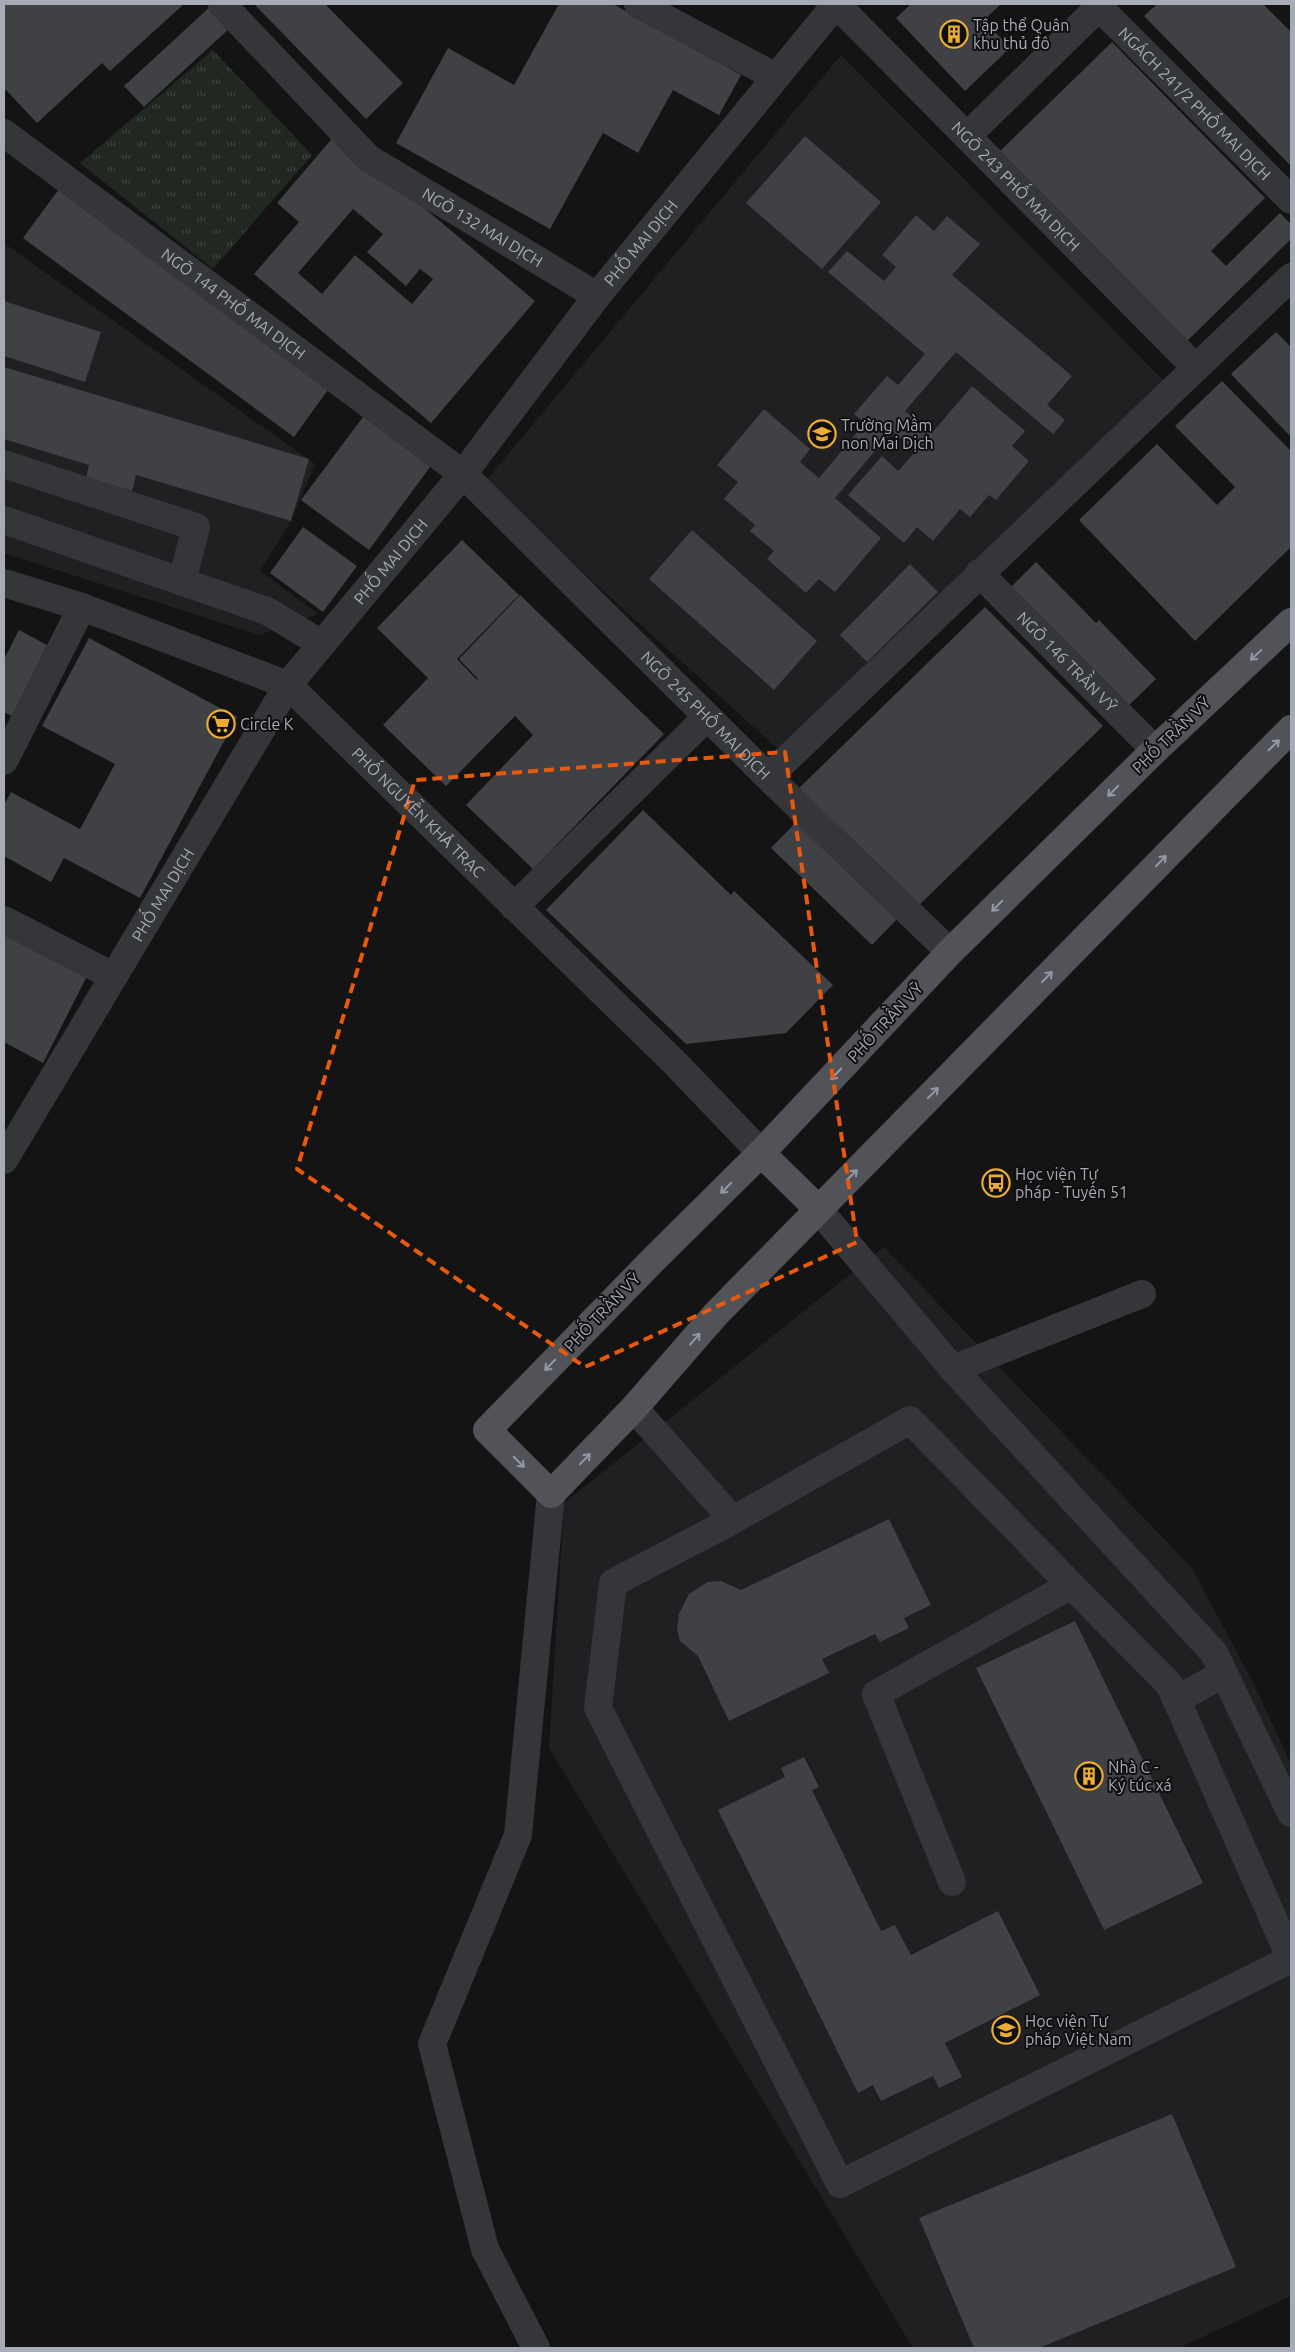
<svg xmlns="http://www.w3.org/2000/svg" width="1295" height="2352" font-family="Ubuntu,sans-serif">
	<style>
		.built { fill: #202022 }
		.grass { fill: url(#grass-tufts) }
		.building { fill: #404145; fill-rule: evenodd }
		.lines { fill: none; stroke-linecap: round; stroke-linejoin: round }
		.minor { stroke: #35363a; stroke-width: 28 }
		.major { stroke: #515359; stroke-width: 28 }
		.oneway { stroke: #9599a3 }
		.marked { fill: none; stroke: #e8590c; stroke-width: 4; stroke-dasharray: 10 6; stroke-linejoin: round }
		.labels { text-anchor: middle; stroke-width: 4; stroke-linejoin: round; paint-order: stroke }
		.poi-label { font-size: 16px; fill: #a6abb5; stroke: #0f0f10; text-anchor: start }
		.street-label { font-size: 16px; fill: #a6abb5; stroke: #0f0f10 }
	</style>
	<defs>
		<pattern id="grass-tufts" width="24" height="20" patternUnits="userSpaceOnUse" patternTransform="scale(1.25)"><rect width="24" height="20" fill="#202821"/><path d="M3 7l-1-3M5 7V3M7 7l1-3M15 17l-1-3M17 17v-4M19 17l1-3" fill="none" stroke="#3d443f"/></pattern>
	</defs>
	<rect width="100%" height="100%" fill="#141415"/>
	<path class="built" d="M841,55l327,330 -380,373 -304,-275z
		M4,243l311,221 -26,61 -29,46 58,43 -59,21 -255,-82z
		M884,1247l308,321 63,118 36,78v532l-112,52h-266l-364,-600 15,-245z"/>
	<path class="grass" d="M213,50l99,105 -99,114 -133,-106z"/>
	<path class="building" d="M4,4h180l-74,67 -8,-8 -65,60 -31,-33 -2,2z
		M254,4h71l78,79 -37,36z
		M559,4h54l128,71 -22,40 -46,-25 -35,63 -35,-20 -53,96 -154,-86 52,-95 66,37z
		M911,4h90l-17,16 26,28 -45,43 -69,-73z
		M1157,4h106l28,28v134l-147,-150z
		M212,5l19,22 -87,80 -20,-21z
		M1112,42l153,156 -54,53 15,15 54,-53 11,11v15l-108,106 -187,-190z
		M336,134l199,167 -104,122 -177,-149 45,-52 -22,-19zM353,209l30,25 -16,18 39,34 14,-17 13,10 -21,25 -57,-49 -33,39 -24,-21z
		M805,136l76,66 -59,67 -76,-66z
		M59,189l271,198 -36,50 -271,-199z
		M916,215l18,16 13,-15 33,28 -28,31 120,101 -25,29 18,15 -12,14 -97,-82 -51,59 27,22 40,-47 53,45 -13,15 17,15 -33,39 -7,-5 -19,22 -10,-8 -27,32 -16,-14 -13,16 -56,-48 34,-39 16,15 18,-20 -24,-20 -57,67 46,40 -46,54 -16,-13 -13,14 -39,-34 7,-8 -24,-20 5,-6 -31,-26 14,-17 -21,-17 47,-56 46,40 -10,13 19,16 46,-55 -11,-9 33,-38 11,9 27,-31 -97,-82 19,-21 37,30 12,-14 -14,-12z
		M4,301l97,31 -16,50 -81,-26z
		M1276,332l15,15v90l-60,-63z
		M4,367l305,92 -18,62 -155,-46 -4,16 -46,-14 3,-12 -85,-26z
		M1222,381l69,70v96l-96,94 -116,-121 78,-76 60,61 18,-18 -60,-61z
		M366,413l67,50 -64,87 -68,-50z
		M303,527l54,39 -34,46 -53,-39z
		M692,530l125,111 -43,49 -125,-111z
		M462,540l57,55 -62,64 20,21 1,-1 -19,-20 61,-64 144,139 -131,135 -67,-64 67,-70 -18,-19 -69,70 -63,-61 45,-47 -51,-50z
		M1036,562l60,61 3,-3 57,59 -31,30 -117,-119z
		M910,564l28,28 -71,70 -27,-27z
		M985,607l118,119 -191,186 -117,-120z
		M19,630l28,15 -35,71 -8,-4v-53z
		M89,638l148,79 -97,181 -76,-40 -13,24 -47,-26v-51l7,-13 69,37 35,-65 -73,-38z
		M643,810l88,85 3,-4 99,94 -47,48 -100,11 -140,-134z
		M800,818l101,97 -29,30 -101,-97z
		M4,931l84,43 -45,89 -39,-21z
		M889,1519l42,86 -27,13 5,10 -29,14 -5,-8 -53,25 7,14 -100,48 -31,-65 -18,-15 -3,-12 2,-15 10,-20 18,-12 14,-1 20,9z
		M1075,1621l128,262 -99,47 -128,-262z
		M804,1757l15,30 -7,3 69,141 14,-6 16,30 87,-44 42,84 -95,48 17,34 -23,11 -6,-12 -52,25 -8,-16 -15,8 -140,-283 67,-33 -4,-9z
		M1172,2114l64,153 -197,81h-65l-55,-130z"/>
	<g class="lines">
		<g class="minor">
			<path id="s1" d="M222,4l146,154 229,138"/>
			<path d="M638,4l138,73"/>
			<path id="s2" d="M836,4l360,364"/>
			<path id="s3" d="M1099,7l192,193"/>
			<path id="s4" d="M4,133l459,341 305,303 182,175"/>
			<path d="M967,136l135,-132"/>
			<path d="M4,464l192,63 -14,54"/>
			<path d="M4,520l263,91 55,33"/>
			<path id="s5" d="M979,573l176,177"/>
			<path id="s6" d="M4,583l78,24 206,78 388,379 85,89"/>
			<path d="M4,761l78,-154"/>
			<path d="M768,777l523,-500"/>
			<path d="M514,907l193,-190"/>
			<path d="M4,920l109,56"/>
			<path id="s7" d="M4,1160l284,-475 175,-211 134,-178 239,-292"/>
			<path d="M818,1209l135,160 261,284 77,160"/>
			<path d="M953,1369l189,-75"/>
			<path d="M634,1408l99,112"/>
			<path d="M1176,1700l47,-26"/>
			<path d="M952,1882l-76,-188 195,-109 -161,-165 -177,100 -120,63 -15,125 242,476 451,-225 -121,-274 -99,-100"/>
			<path d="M536,2348l-51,-99 -53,-205 86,-209 33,-341"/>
		</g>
		<path class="major" d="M1291,622l-136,128 -205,202 -189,201 -107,106 -167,171 64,64 83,-86 82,-94 575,-585
			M761,1153l57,56"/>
	</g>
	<defs><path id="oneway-shaft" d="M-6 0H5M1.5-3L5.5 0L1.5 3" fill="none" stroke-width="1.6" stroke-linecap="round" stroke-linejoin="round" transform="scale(1.25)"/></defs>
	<g class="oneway">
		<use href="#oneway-shaft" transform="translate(1256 655) rotate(137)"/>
		<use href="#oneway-shaft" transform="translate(1274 745) rotate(-45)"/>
		<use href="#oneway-shaft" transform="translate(1113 791) rotate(135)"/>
		<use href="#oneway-shaft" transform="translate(1161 861) rotate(-46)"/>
		<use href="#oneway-shaft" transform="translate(997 906) rotate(135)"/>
		<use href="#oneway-shaft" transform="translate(1047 977) rotate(-46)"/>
		<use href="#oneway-shaft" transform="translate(836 1074) rotate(133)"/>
		<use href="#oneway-shaft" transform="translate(933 1093) rotate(-46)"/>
		<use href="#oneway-shaft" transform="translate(852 1175) rotate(-45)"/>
		<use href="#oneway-shaft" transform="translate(726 1188) rotate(135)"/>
		<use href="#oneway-shaft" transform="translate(695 1339) rotate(-49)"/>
		<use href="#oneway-shaft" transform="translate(550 1365) rotate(134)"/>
		<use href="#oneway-shaft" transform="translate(585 1459) rotate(-46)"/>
		<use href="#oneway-shaft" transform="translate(519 1462) rotate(45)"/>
	</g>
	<path class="marked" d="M785,752l72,490 -272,125 -288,-198 118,-389z"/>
	<defs>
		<g id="building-ring" transform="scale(1.4375)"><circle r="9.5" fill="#0f0f10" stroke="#edad34" stroke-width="1.5"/><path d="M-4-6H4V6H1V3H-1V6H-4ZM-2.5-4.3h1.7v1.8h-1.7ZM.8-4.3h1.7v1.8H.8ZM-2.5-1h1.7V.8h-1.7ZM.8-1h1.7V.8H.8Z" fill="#edad34"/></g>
		<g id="school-ring" transform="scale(1.4375)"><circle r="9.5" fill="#0f0f10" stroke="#edad34" stroke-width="1.5"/><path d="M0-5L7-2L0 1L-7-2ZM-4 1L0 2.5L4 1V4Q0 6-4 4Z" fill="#edad34"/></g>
		<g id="supermarket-ring" transform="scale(1.4375)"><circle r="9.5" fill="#0f0f10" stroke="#edad34" stroke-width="1.5"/><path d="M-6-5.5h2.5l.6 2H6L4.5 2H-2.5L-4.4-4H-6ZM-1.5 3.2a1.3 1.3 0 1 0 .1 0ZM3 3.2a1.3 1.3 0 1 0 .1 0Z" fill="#edad34"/></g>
		<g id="bus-ring" transform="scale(1.4375)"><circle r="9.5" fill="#0f0f10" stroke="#edad34" stroke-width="1.5"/><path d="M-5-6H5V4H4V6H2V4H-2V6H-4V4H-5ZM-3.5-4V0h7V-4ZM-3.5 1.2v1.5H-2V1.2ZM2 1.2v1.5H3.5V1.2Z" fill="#edad34"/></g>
		<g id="university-ring" transform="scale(1.4375)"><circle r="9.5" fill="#0f0f10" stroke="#edad34" stroke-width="1.5"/><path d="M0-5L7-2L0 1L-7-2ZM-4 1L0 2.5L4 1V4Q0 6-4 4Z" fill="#edad34"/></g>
	</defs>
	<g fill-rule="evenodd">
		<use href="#building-ring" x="954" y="34"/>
		<use href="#school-ring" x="822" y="434"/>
		<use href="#supermarket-ring" x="221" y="724"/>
		<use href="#bus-ring" x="996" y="1183"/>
		<use href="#building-ring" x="1089" y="1776"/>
		<use href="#university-ring" x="1006" y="2030"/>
	</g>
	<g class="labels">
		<g class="poi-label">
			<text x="973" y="31">Tập thể Quân<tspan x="973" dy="18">khu thủ đô</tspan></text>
			<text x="841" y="431">Trường Mầm<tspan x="841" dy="18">non Mai Dịch</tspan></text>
			<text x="240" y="730">Circle K</text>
			<text x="1015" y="1180">Học viện Tư<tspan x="1015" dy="18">pháp - Tuyến 51</tspan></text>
			<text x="1108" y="1773">Nhà C -<tspan x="1108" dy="18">Ký túc xá</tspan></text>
			<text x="1025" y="2027">Học viện Tư<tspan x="1025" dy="18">pháp Việt Nam</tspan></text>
		</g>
		<g class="street-label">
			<text dy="6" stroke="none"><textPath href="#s3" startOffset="136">NGÁCH 241/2 PHỐ MAI DỊCH</textPath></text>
			<text dy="6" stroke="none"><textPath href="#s2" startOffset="256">NGÕ 243 PHỐ MAI DỊCH</textPath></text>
			<text dy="6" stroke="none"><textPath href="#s1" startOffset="346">NGÕ 132 MAI DỊCH</textPath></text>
			<text dy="6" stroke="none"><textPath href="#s7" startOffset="1119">PHỐ MAI DỊCH</textPath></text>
			<text dy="6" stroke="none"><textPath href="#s4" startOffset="286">NGÕ 144 PHỐ MAI DỊCH</textPath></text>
			<text dy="6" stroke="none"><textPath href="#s7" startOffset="714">PHỐ MAI DỊCH</textPath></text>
			<text dy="6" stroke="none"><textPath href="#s5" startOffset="125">NGÕ 146 TRẦN VỸ</textPath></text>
			<text dy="6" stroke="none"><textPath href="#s4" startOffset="914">NGÕ 245 PHỐ MAI DỊCH</textPath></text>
			<text transform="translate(1171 735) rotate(-44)" y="6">PHỐ TRẦN VỸ</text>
			<text dy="6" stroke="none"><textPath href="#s6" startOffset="484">PHỐ NGUYỄN KHẢ TRẠC</textPath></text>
			<text dy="6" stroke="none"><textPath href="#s7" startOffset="309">PHỐ MAI DỊCH</textPath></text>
			<text transform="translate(885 1022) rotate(-47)" y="6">PHỐ TRẦN VỸ</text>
			<text transform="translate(602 1312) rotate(-46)" y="6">PHỐ TRẦN VỸ</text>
		</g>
	</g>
	<rect width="1295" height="2352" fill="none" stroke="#a6abb5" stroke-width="10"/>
</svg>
